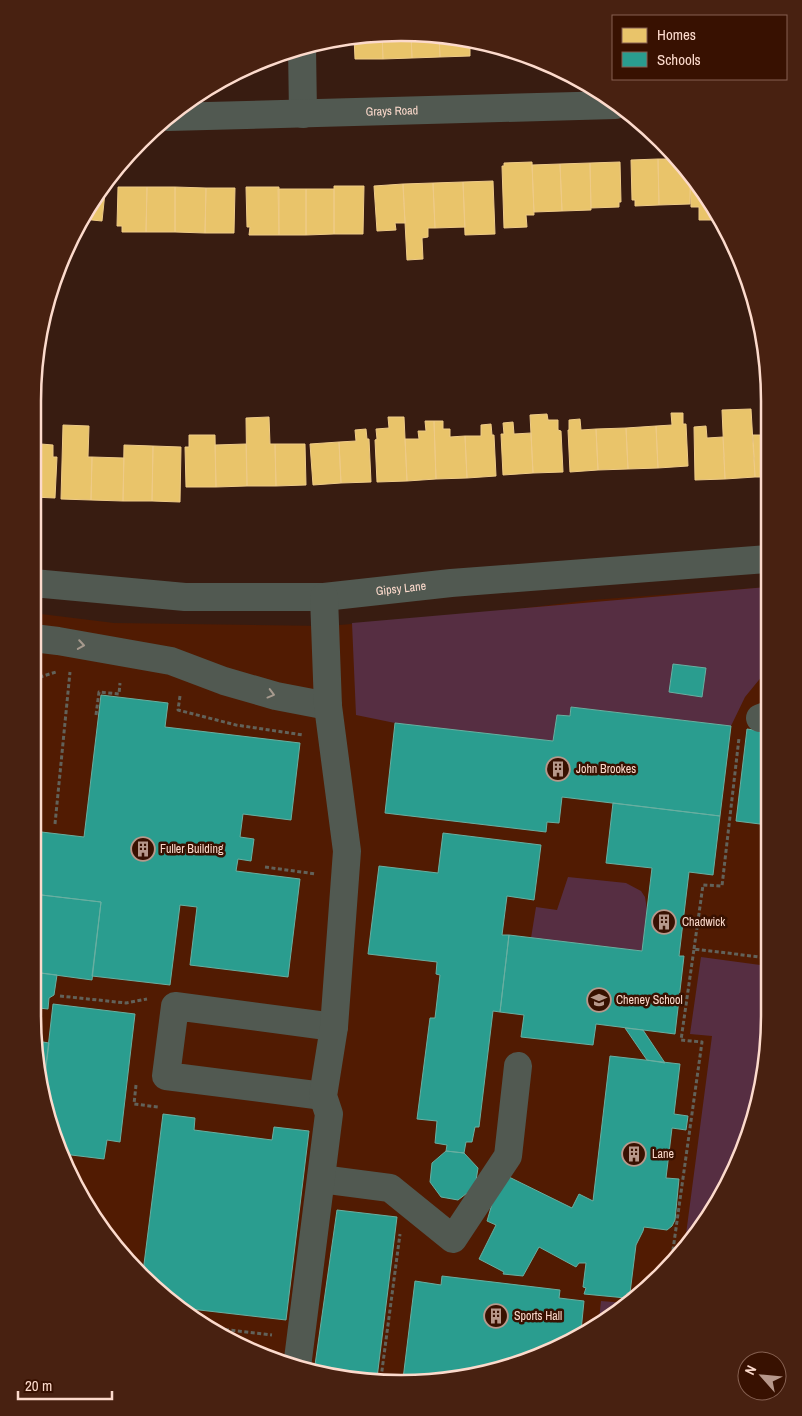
<svg xmlns="http://www.w3.org/2000/svg" width="802" height="1416" font-family="'Archivo Narrow',sans-serif">
	<style>
		.built { fill: #511b02 }
		.green { fill: #562e42 }
		.homes { fill: #e9c46a; stroke: #efcb87 }
		.schools { fill: #2a9d8f; stroke: #69afa1 }
		.lines { fill: none; stroke-linecap: round; stroke-linejoin: round }
		.path { stroke: #62625a; stroke-width: 3; stroke-dasharray: 4 2.5; stroke-linecap: butt }
		.minor { stroke: #515951; stroke-width: 28 }
		.oneway { stroke: #a69a8e }
		.labels { text-anchor: middle; stroke-width: 5; stroke-linejoin: round; paint-order: stroke }
		.street-label { font-size: 12px; fill: #fcdacc; stroke: #381101 }
		.poi-label { font-size: 12px; fill: #fcdacc; stroke: #381101; text-anchor: start }
		.rim { fill: none; stroke: #fcdacc; stroke-width: 2.5 }
	</style>
	<rect width="100%" height="100%" fill="#381c11"/>
	<path class="built" d="M767,587l2,452 -12,72 -37,88 -76,93 -102,64 -117,27 -120,-12 -109,-50 -88,-82 -56,-106 -19,-118v-402l81,10 212,3 142,-11 123,-15z"/>
	<path class="green" d="M767,587v83l-22,27 -14,29 -159,-19 -2,9 -13,-1 -4,26 -158,-18 -39,-8 -4,-92z
		M568,877l58,6 15,8 4,6 2,12 -5,42 -111,-13 5,-31 21,3z
		M701,957l67,9 1,73 -12,72 -37,88 -35,43 27,-206 -22,-2z
		M601,1301l25,2 -27,17z"/>
	<path class="homes" d="M377,33h5l1,26h-28l-1,-22z
		M382,33l29,1 1,24 -29,1z
		M411,34l28,1 1,22 -28,1z
		M439,35l10,1 21,4v16l-30,1z
		M658,159h19l13,16v29l-31,1z
		M658,159l1,46 -24,1v-6h-3l-1,-40z
		M532,162l2,53h-8l1,12 -23,1 -2,-62h2v-3z
		M620,162l1,40h-2v5l-28,1 -1,-45z
		M590,163l1,47 -29,1 -2,-47z
		M560,164l2,47 -28,1 -2,-47z
		M690,175l18,22 11,23h-20v-13h-8z
		M493,181l2,53 -30,1 -2,-53z
		M463,182l2,45 -30,1 -2,-45z
		M106,183l-4,38 -20,-2v-3z
		M433,183l2,45h-7v9l-6,1 1,21 -16,1 -4,-76z
		M403,184l2,39h-10l1,7 -19,1 -3,-45z
		M334,186h30l-1,48h-29z
		M118,187h29l-1,45h-24v-6h-5z
		M147,187h28v45h-29z
		M175,187l31,1 -1,45 -30,-1z
		M246,187h33v48h-30l1,-8h-3z
		M206,188h29l-1,45h-29z
		M278,189h28v46h-27z
		M306,189h28v45l-28,1z
		M751,409l4,68 -30,2 -3,-69z
		M671,413h12v11h3l2,42 -30,2 -2,-42 16,-1z
		M547,414l1,6h10v10l3,1 2,41 -30,1 -3,-58z
		M269,417l1,27h5l1,42h-29l-1,-68z
		M388,417h16l3,64 -30,1 -2,-42 2,-1 -1,-10 13,-1z
		M580,419l1,11 15,-1 2,41 -28,2 -2,-42h1v-10z
		M425,421h9l2,58 -29,2 -2,-42h14l-1,-8h8z
		M434,421h9v8h7v8l15,-1 2,42 -31,1z
		M513,422l1,12 17,-1 2,40 -30,2 -2,-41h3l-1,-11z
		M491,424l1,11h2l2,41 -29,2 -2,-42h16v-11z
		M63,425l26,1 -1,31h4l-1,43 -30,-1z
		M656,426l2,42 -30,1 -2,-41z
		M706,426l1,12 16,-1 2,42 -30,1 -1,-53z
		M626,428l2,41 -30,1 -2,-41z
		M366,429l1,10h2l2,43 -30,1 -2,-41 17,-1 -1,-11z
		M189,435h26l1,52h-30l-1,-40h4z
		M753,435h14v42h-12z
		M339,442l2,41 -28,2 -3,-41z
		M41,444l12,1v12h4l-2,41 -22,-1v-43l8,1z
		M246,444l1,42 -31,1 -1,-42z
		M275,444h30l1,41 -30,1z
		M124,445l29,1 -1,55h-29z
		M153,446l28,1 -1,55 -28,-1z
		M92,457l32,1 -1,43 -32,-1z"/>
	<path class="schools" d="M673,664l33,4 -4,29 -33,-5z
		M33,683l8,1 -8,65z
		M101,695l67,8 -3,24 135,16 -9,77 -48,-6 -3,23 14,2 -3,22 -13,-2 -2,12 64,8 -12,98 -98,-12 7,-58 -17,-2 -10,80 -78,-9 9,-74 -68,-8v-63l51,6z
		M571,707l160,19 -11,90 -158,-19 -3,26 -12,-1 -1,10 -161,-19 10,-90 158,18 4,-26 13,1z
		M747,729l21,3v93l-32,-4z
		M613,803l107,13 -7,59 -24,-3 -10,84h5l-9,78 -79,-10 -3,21 -72,-8 3,-22 -24,-3 9,-77 133,16 10,-83 -46,-5z
		M443,833l98,12 -7,55 -27,-4 -5,39h7l-9,77 -7,-1 -14,116h-4l-3,15h-6l-2,11 -18,-2 1,-6 -12,-2 2,-22 -20,-2 13,-101h5l5,-43 -4,-1 1,-12 -69,-8 11,-88 59,7z
		M33,894l68,8 -9,78 -59,-8z
		M33,972l24,3 -3,20 -5,3 -1,11 -9,-1v-3l-6,-1z
		M33,1004l6,1 -3,28 -4,-18z
		M53,1004l82,10 -15,128 -13,-2 -3,19 -41,-5 -11,-21 -8,-50z
		M625,1028l18,2 22,33 -18,-3z
		M37,1041l12,2 -5,40z
		M610,1056l70,8 -6,50 14,2 -2,14 -14,-2 -6,50 13,1 -4,41 -3,6 -5,4 -23,-3 -1,4 -7,14 -6,48h-3l-1,5 -42,-4 2,-6 -3,-1 3,-24h-7l-3,4 -37,-20 -16,29 -20,-2 1,-2 -25,-13 17,-34 -9,-4 5,-17 17,-27 63,31 7,-14 14,7z
		M163,1114l32,4 -1,12 78,10 2,-13 35,4 -23,189 -104,-12 -39,-36z
		M446,1151l18,2 14,15 -3,19 -17,13 -17,-3 -11,-15 2,-19z
		M337,1210l60,7 -20,161 -63,-6z
		M442,1276l118,14 -1,8 25,3 -3,30 -39,25 -114,26 -25,-3 12,-98 26,4z"/>
	<g class="lines">
		<path class="path" d="M33,676l7,1 16,-5
			M761,685l6,-8
			M180,696l-2,14 58,15 67,10
			M96,715l3,-23 20,2 1,-11
			M55,824l15,-152
			M265,867l51,7
			M694,949l9,-64 19,1 17,-148
			M60,996l66,7 21,-4
			M136,1085l-2,19 24,3
			M672,1257l30,-215 -21,-2 13,-91 74,9
			M212,1328l60,7
			M381,1378l19,-144"/>
		<g class="minor">
			<path d="M302,47l1,67"/>
			<path id="s1" d="M168,117l447,-12"/>
			<path id="s2" d="M33,583l152,14h139l127,-14 316,-24"/>
			<path d="M33,638l25,3 113,20 53,20 52,15 52,10"/>
			<path d="M760,718l8,-3"/>
			<path d="M323,1096l-157,-20 9,-70 159,21"/>
			<path d="M321,1179l69,9 63,51 55,-83 10,-90"/>
			<path d="M297,1367l32,-253 -6,-18 11,-69 13,-176 -19,-145 -4,-109"/>
		</g>
	</g>
	<defs><path id="oneway-chevron" d="M-2-3.5L2.5 0L-2 3.5" fill="none" stroke-width="1.6" stroke-linecap="round" stroke-linejoin="round" transform="scale(1.25)"/></defs>
	<g class="oneway">
		<use href="#oneway-chevron" transform="translate(81 645) rotate(9)"/>
		<use href="#oneway-chevron" transform="translate(271 694) rotate(15)"/>
	</g>
	<defs>
		<g id="building-ring" transform="scale(1.25)"><circle r="9.5" fill="#381101" stroke="#b7988b" stroke-width="1.5"/><path d="M-4-6H4V6H1V3H-1V6H-4ZM-2.5-4.3h1.7v1.8h-1.7ZM.8-4.3h1.7v1.8H.8ZM-2.5-1h1.7V.8h-1.7ZM.8-1h1.7V.8H.8Z" fill="#b7988b"/></g>
		<g id="school-ring" transform="scale(1.25)"><circle r="9.5" fill="#381101" stroke="#b7988b" stroke-width="1.5"/><path d="M0-5L7-2L0 1L-7-2ZM-4 1L0 2.5L4 1V4Q0 6-4 4Z" fill="#b7988b"/></g>
	</defs>
	<g fill-rule="evenodd">
		<use href="#building-ring" x="558" y="769"/>
		<use href="#building-ring" x="143" y="849"/>
		<use href="#building-ring" x="664" y="922"/>
		<use href="#school-ring" x="599" y="1000"/>
		<use href="#building-ring" x="634" y="1154"/>
		<use href="#building-ring" x="496" y="1316"/>
	</g>
	<g class="labels">
		<g class="street-label">
			<text dy="4" stroke="none"><textPath href="#s1" startOffset="224">Grays Road</textPath></text>
			<text dy="4" stroke="none"><textPath href="#s2" startOffset="369">Gipsy Lane</textPath></text>
		</g>
		<g class="poi-label">
			<text x="576" y="773">John Brookes</text>
			<text x="160" y="853">Fuller Building</text>
			<text x="682" y="926">Chadwick</text>
			<text x="616" y="1004">Cheney School</text>
			<text x="652" y="1158">Lane</text>
			<text x="514" y="1320">Sports Hall</text>
		</g>
	</g>
	<path d="M0 0H802V1416H0ZM401 41H401A360 360 0 0 1 761 401V1015A360 360 0 0 1 401 1375H401A360 360 0 0 1 41 1015V401A360 360 0 0 1 401 41Z" fill="#482111" fill-rule="evenodd"/>
	<path class="rim" d="M401 41H401A360 360 0 0 1 761 401V1015A360 360 0 0 1 401 1375H401A360 360 0 0 1 41 1015V401A360 360 0 0 1 401 41Z"/>
	<rect x="612" y="15" width="175" height="65" fill="#381101" stroke="#866152"/>
	<rect x="622" y="28" width="25" height="15" fill="#e9c46a" stroke="#866152"/>
	<text x="657" y="40" font-size="15" fill="#fcdacc">Homes</text>
	<rect x="622" y="52" width="25" height="15" fill="#2a9d8f" stroke="#866152"/>
	<text x="657" y="65" font-size="15" fill="#fcdacc">Schools</text>
	<g transform="translate(762 1376) rotate(297)"><circle r="24" fill="#381101" stroke="#866152"/>
	<path d="M0-4L9 19L0 12L-9 19Z" fill="#b7988b"/>
	<text y="-8" font-size="14" font-weight="bold" text-anchor="middle" fill="#fcdacc">N</text>
	</g>
	<path d="M18 1391v8h94v-8" fill="none" stroke="#fcdacc" stroke-width="2.5"/>
	<text x="25" y="1391" font-size="15" fill="#fcdacc" stroke="#381101" stroke-width="4" paint-order="stroke">20 m</text>
</svg>
